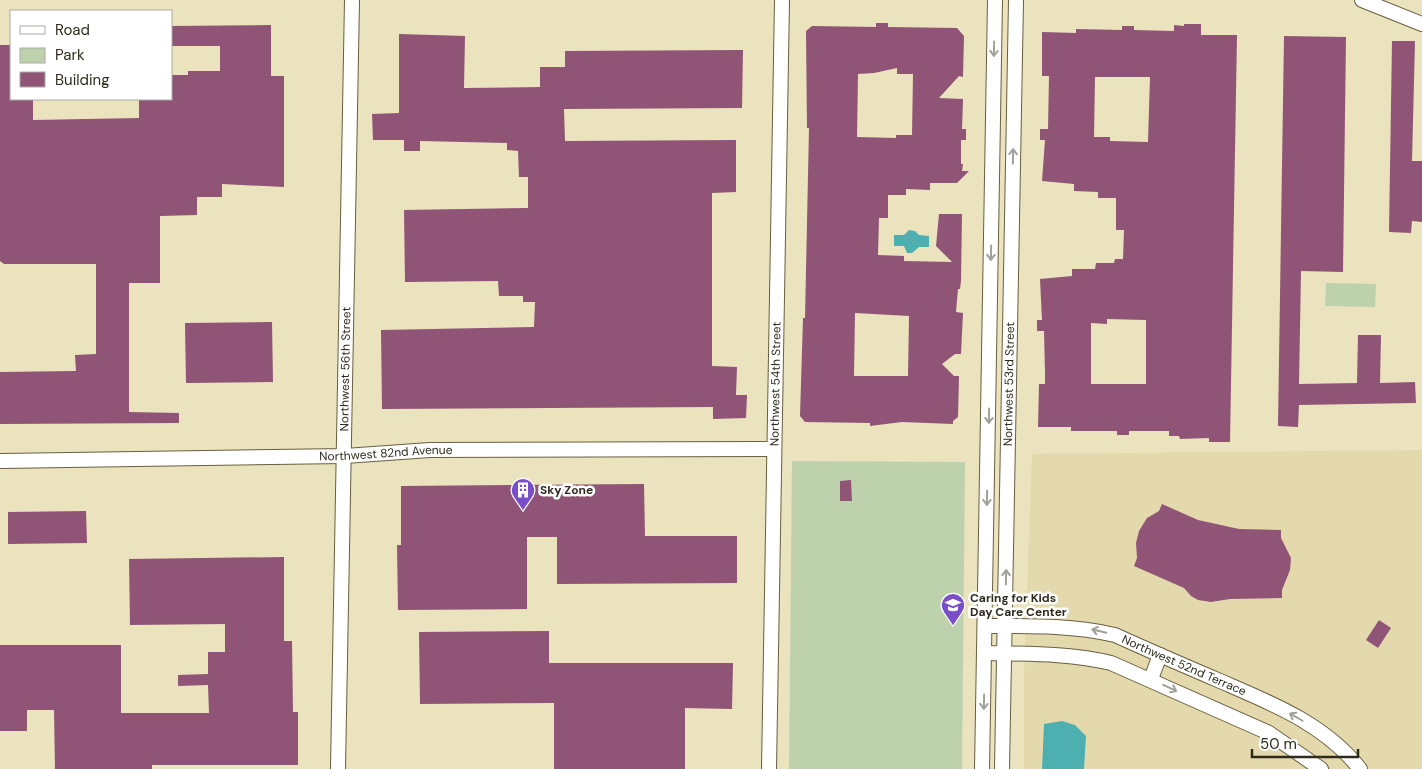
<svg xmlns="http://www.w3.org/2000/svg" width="1422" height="769" font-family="'DM Sans',sans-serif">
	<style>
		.built { fill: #e4d9ad }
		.green { fill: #bdd2ac }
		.water { fill: #4eafb0 }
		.building { fill: #8f5476; fill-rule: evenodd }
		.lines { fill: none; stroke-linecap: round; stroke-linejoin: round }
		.minor-casing { stroke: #685f40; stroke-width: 16 }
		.minor { stroke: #fff; stroke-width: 14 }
		.oneway { stroke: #a1a099 }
		.labels { text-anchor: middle; stroke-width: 5; stroke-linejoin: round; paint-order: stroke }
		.street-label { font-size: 12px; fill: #2e2b1d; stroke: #fff }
		.poi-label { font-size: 12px; font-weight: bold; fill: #2e2b1d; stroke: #fff; text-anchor: start }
	</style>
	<rect width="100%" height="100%" fill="#ebe2be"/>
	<path class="built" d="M1422,450v319h-398v-92l8,-223z"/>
	<path class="green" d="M1326,283l50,1 -1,23 -50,-1z
		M792,461l173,1 -3,307h-173z"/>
	<path class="water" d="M909,230l6,1 4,4 10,1v11h-10l-7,6h-5l-3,-7h-10v-11h10z
		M1062,721l13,4 11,11 -2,33h-42l2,-45z"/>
	<path class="building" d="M876,23h12v4l69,1 7,8 -1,41 -4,-1 -20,22 24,1 -1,30h4v11h-5v24h2l-1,7h7l-12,12h-27v7l-24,-1v6h-18v23h-9l-1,37 26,1v5l48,1 -16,-16 3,-32h23l-1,67 -1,8h-2l-2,23 7,1 -2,41h-6l-13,10 12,12h5l-1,41 -5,4v3l-51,-2 -32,4v-3l-65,-1 -5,-6 3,-98h2l4,-190h-2l-1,-97 6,-5 64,1zM897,68v6h16l-1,61h-16v3l-39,-1 1,-63 16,-1zM855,313l54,3 -1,60h-54z
		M1184,24h17v11h36l-7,407h-21v-4l-29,1 -1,-3h-10v-5h-40v4h-12v-4h-46v-4h-33l1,-43h6v-11l-1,-42h-7v-11h5l-2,-41 32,-3v-7h23l1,-6h18l1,-4h8l1,-29h-8v-32h-18v-6l-24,-1v-7l-32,-3 3,-41h-5v-11h8l1,-53h-7v-44l34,1v-4l46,1v-4h12v4l40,1v-6l10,1zM1095,77h55l-2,65 -38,-1v-4h-16zM1107,319l39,1v64h-55v-61l16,1z
		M271,25v51h13v111l-62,-3v13h-25v18l-37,1v67h-31v129l50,1v10l-179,1v-52l76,-1 -1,-16 21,-1v-90h-92l-4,-3v-216h11v54h22v21l106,-2v-19h32v-24h17v-4h32v-25h-49v-20z
		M399,34l66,2 -1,52 76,-1v-20h25v-16l178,-1 -1,58 -178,1 1,32 171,-1v52l-24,1v173l25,1 -1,28h11l-1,23 -33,1v-12l-331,2 -1,-79 153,-3 1,-25h-12v-6h-24l-1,-15 -93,1 -1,-72 124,-2v-31h-9l-1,-26 -11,-1v-7l-87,-2v10h-16v-11h-31l-1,-26 27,-1z
		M1284,36l62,1 -3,235 -42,-1 -2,113 58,-1 1,-48h23l-1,48 35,-1 1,21 -117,2 -1,22 -20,-1z
		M1392,41h23l-3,120h10v61l-10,-1 -1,12 -22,-1z
		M272,322l1,60 -87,1 -1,-60z
		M851,480l1,21h-12v-20z
		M644,484l1,52h92v47l-180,1v-47h-30v72l-129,1 -1,-65h4v-59z
		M1162,504l36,16 41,9 42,1v8l10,20 -1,12 -8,20v8l-52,1 -19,3 -13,-2 -7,-4 -7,-8 -50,-22 3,-8 -1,-15 3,-12 8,-13 12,-7z
		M86,511l1,32 -79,1v-32z
		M284,557v84h8l1,71h5v53h-146v4h-97l-1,-59h-27v21h-27v-86h121v68h88l-1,-28 -30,1v-11l30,-1v-22h17v-28l-95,1 -1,-66z
		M1379,620l12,8 -13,20 -12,-8z
		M549,631v32h184l-1,46 -47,-1v61h-131v-66l-134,1 -1,-72z"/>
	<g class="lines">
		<g class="minor-casing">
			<g id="minor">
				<path d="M1362,0l60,24"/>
				<path id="s1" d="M0,461l345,-5 85,-6 343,-1"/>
				<path id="s2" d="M985,626c44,0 87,-1 130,9 35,16 70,31 105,46 51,22 105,43 140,88"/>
				<path d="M984,653c43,1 86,0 127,10l158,70 52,36"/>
				<path d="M1151,679l9,-24"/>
				<path id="s3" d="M338,769l14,-769"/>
				<path id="s4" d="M769,769l13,-769"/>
				<path d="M982,769l13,-769"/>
				<path id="s5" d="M1002,769l14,-769"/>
			</g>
		</g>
		<use href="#minor" class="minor"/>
	</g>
	<defs><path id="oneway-shaft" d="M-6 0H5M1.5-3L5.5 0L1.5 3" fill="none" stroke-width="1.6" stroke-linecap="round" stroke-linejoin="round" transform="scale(1.25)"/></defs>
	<g class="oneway">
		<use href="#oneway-shaft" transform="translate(994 49) rotate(91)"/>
		<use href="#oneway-shaft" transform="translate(1013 156) rotate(-89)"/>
		<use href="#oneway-shaft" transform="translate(991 253) rotate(91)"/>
		<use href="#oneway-shaft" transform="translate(989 416) rotate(91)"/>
		<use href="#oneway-shaft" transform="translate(987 498) rotate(91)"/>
		<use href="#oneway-shaft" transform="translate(1006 577) rotate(-89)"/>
		<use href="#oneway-shaft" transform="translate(1099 631) rotate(-167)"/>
		<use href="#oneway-shaft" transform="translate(1170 688) rotate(25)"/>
		<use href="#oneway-shaft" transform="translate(984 702) rotate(91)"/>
		<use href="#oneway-shaft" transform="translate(1296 717) rotate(-150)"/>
	</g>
	<defs>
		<g id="building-pin" transform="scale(1.25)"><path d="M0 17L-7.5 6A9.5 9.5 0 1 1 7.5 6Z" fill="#784fc8" stroke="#fff"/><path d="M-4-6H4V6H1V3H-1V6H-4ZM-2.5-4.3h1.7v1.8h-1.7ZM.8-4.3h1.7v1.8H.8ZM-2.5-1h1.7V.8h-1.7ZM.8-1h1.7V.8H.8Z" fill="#fff"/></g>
		<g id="school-pin" transform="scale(1.25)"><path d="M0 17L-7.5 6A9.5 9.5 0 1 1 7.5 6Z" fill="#784fc8" stroke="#fff"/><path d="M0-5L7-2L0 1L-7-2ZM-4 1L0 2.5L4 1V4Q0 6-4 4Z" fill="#fff"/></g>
	</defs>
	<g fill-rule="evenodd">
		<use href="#building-pin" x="523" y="490"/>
		<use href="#school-pin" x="953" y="605"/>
	</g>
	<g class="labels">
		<g class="street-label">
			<text dy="4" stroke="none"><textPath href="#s3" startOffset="400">Northwest 56th Street</textPath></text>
			<text dy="4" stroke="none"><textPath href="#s4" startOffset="385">Northwest 54th Street</textPath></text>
			<text dy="4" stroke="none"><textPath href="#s5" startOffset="385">Northwest 53rd Street</textPath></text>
			<text dy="4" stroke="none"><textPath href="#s1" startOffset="386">Northwest 82nd Avenue</textPath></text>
			<text dy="4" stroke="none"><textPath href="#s2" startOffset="206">Northwest 52nd Terrace</textPath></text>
		</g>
		<g class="poi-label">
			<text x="540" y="494">Sky Zone</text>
			<text x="970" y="602">Caring for Kids<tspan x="970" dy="14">Day Care Center</tspan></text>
		</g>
	</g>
	<rect x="10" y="10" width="162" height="90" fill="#ffffff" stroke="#abaaa5"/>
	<rect x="20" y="26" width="25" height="8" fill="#ffffff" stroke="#abaaa5"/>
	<text x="55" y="35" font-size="15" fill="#2e2b1d">Road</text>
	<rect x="20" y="48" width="25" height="15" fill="#bdd2ac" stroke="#abaaa5"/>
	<text x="55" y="60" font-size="15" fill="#2e2b1d">Park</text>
	<rect x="20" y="72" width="25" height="15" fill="#8f5476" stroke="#abaaa5"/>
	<text x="55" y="85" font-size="15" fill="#2e2b1d">Building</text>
	<path d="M1252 749v8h106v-8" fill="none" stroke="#2e2b1d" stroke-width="2.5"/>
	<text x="1260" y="749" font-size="15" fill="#2e2b1d" stroke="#ffffff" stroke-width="4" paint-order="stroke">50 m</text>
</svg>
